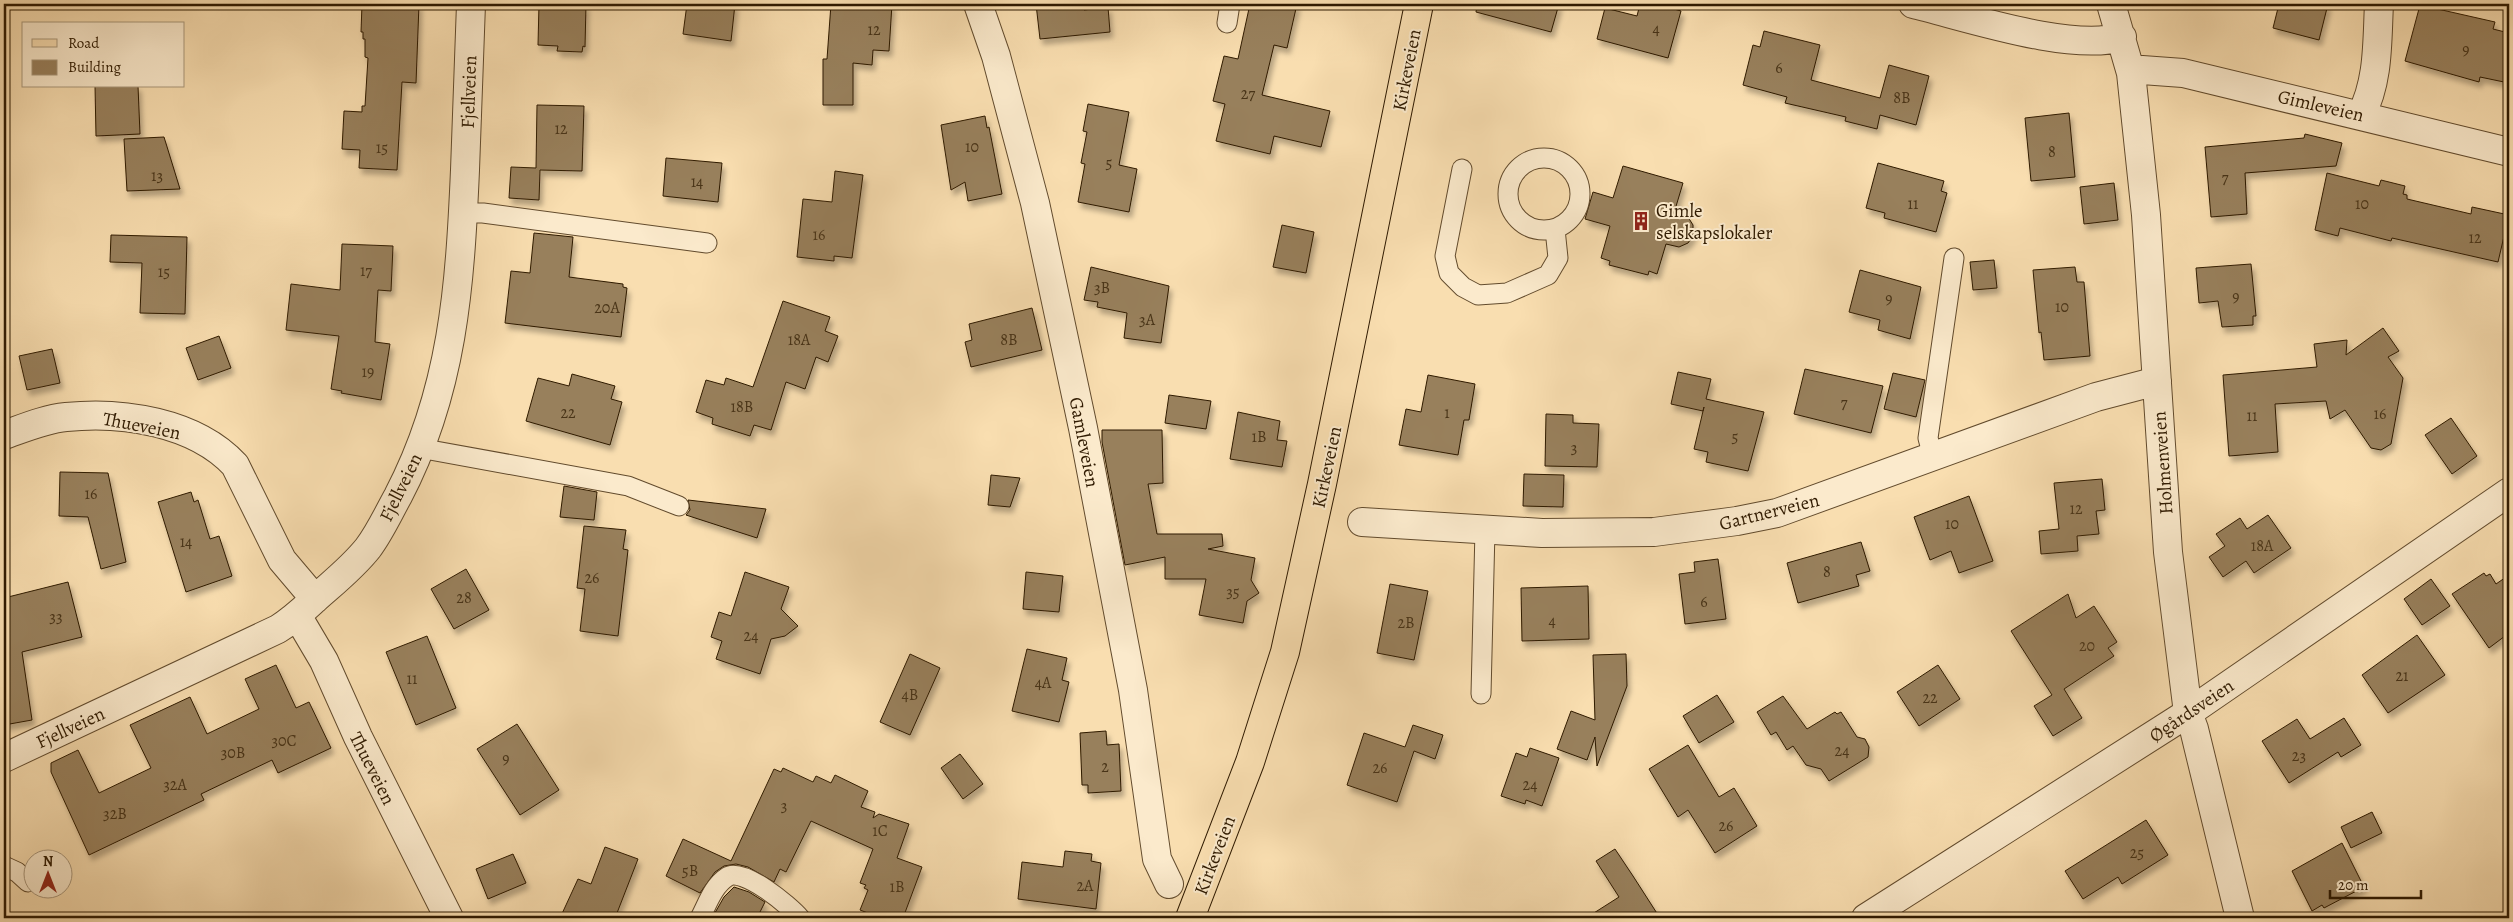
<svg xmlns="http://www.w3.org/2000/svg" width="2513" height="922" font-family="Alegreya,serif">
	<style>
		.building { fill: #98805c; stroke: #2f1a01; filter: url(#shadow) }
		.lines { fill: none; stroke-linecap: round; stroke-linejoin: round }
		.service-casing { stroke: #624b2d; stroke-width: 21 }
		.minor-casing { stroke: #624b2d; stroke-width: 30 }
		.primary-casing { stroke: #2f1a01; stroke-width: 30 }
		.service { stroke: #fbeacc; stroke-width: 19 }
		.minor { stroke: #fbeacc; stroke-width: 28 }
		.primary { stroke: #f9deb0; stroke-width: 28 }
		.labels { text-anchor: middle; stroke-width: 4; stroke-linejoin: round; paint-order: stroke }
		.number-label { font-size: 16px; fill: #493418 }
		.street-label { font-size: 19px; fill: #2f1a01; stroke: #fbeacc }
		.poi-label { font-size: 19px; fill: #2f1a01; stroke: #fbeacc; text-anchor: start }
	</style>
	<defs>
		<filter id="shadow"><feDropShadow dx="3" dy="5.5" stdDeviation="2.5" flood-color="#0004"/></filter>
	</defs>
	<rect width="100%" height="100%" fill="#f9deb0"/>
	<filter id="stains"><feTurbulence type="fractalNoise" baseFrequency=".004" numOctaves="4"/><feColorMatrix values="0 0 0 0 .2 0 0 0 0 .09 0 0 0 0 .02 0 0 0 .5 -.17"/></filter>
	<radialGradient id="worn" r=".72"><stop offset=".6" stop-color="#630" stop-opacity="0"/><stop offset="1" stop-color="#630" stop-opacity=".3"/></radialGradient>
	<path class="building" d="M362,4h57l-3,79 -14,-1 -5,88 -38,-2 1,-18 -18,-1 2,-38 18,1v-6h3l3,-48 -3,-1v-18h-2v-7h-2z
		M539,4h47l-1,43 -2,-1 -1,6 -25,-1 1,-5 -20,-1z
		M687,4h48l-4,37 -48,-7z
		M831,4h61l-3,47 -16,-1 -1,15 -19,-2v42h-30v-46h4z
		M1036,4h48v6l24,-3 2,25 -70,7z
		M1250,4h47l-10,44 -13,-3 -12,50 68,16 -9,36 -47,-11 -4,18 -54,-13 9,-37 -12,-3 11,-45 14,3z
		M1477,4h82l-8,28 -75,-20z
		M1640,4h17l24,7 -13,47 -71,-19 8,-31 32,8z
		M2279,4h49l-9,36 -46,-12z
		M2420,5l75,17 -2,7 16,4v22l-5,27 -24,-5 -1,5 -74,-21z
		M1764,31l56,14 -9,35 69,18 9,-33 40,11 -13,49 -36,-10 -3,14 -32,-8 1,-4 -61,-14 2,-6 -44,-12 10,-40 7,2z
		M95,86h43l2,48 -44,2z
		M1088,104l41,8 -10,53 18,4 -8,43 -51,-10 7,-38 -4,-1 6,-31 -4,-1z
		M537,105l47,1 -2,65 -42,-1 -1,30 -30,-2 2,-31 25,1z
		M2069,113l6,64 -44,4 -6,-63z
		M985,116l2,12 2,-1 13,67 -34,7 -3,-19 -14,8 -10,-65z
		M2305,134l37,9 -6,23 -91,7 2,41 -36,3 -6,-70 99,-9z
		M164,137l16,52 -53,2 -3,-52z
		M666,158l56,5 -4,39 -55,-6z
		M1878,163l66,18 -3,10 6,2 -11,39 -52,-14 1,-5 -19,-5z
		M1623,166l60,17 -9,30 14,4 5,8v11l-5,7 -9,4 -13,-3 -9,30 -8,-3 -1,4 -39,-10 1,-4 -9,-3 9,-32 -25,-7 8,-27 20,6z
		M835,171l28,4 -11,83 -18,-2v5l-37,-4 6,-58 29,3z
		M2327,173l52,13 2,-6 24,6 -2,8 4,1v4l64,15 1,-7 37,8 -11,47 -106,-24 -1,3 -51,-13 -2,8 -23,-6z
		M2114,183l4,37 -34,4 -4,-37z
		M1282,225l32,7 -8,41 -33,-6z
		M534,233l39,4 -4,40 54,7v3l4,1 -6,49 -116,-14 6,-52 19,2z
		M111,235l76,2 -2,77 -45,-1 2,-50 -32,-1z
		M342,244l51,2 -2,45 -13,-1 -3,52 15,2 -9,56 -40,-7 1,-2 -11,-2 8,-53 -53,-6 5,-46 49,6z
		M1994,260l3,28 -24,2 -3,-28z
		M2251,264l5,52h-3v9l-31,2 -4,-26 -19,2 -3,-35z
		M1091,267l78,19 -8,57 -37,-5 3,-25 -30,-6 1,-5 -14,-2z
		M2075,267l2,15h7l6,74 -46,4 -3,-28 -2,1 -6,-63z
		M1860,270l61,17 -11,52 -32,-9 2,-10 -31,-8z
		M783,301l47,16 -5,14 13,5 -10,26 -12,-5 -11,32 -19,-7 -15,48 -17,-5 -4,11 -38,-12 1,-6 -17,-6 10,-32 18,5 2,-7 27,9z
		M1032,308l10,42 -71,17 -6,-25 7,-2 -3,-16z
		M2383,328l16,23 -11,6 15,21 -12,66 -10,6 -10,-2 -26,-38 -15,9 -4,-18 -51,3 3,48 -49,4 -6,-81 94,-8 -3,-23 33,-4 -1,15z
		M219,336l12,32 -33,12 -12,-32z
		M52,349l8,34 -33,7 -8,-34z
		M1805,369l78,17 -12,47 -77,-19z
		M1678,372l33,7 -5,20 58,13 -16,59 -42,-9 2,-10 -14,-3 10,-42 -1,4 -32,-7z
		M1893,373l32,7 -9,37 -32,-8z
		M572,374l43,12 -4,13 11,3 -12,43 -84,-24 12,-43 31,8z
		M1428,375l47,9 -6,36h-5l-6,35 -59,-10 7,-36 15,3z
		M1169,395l42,6 -5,28 -41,-6z
		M1238,412l42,9 -3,19 10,1 -5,26 -52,-8z
		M1546,414l27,1v8l26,1 -2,43 -52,-1z
		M2451,418l26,38 -25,18 -27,-39z
		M1102,430h60l1,53 -15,1 9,50h65l1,12 -15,3 47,9 -4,22 8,13 -12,8 -4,22 -44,-8 7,-36h-41v-22l-40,8 -23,-123z
		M60,472l48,1 18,89 -25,7 -13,-52 -29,-1z
		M1524,474l40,1 -1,32 -40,-1z
		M991,475l29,3 -10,29 -22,-2z
		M2102,479l3,31 -9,1 3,23 -22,2 1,15 -37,3 -2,-23 20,-2 -5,-46z
		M564,486l33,6 -3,28 -34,-3z
		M191,492l3,10 4,-2 12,39 9,-3 13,40 -46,16 -28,-90z
		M1969,496l24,65 -34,12 -8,-22 -21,9 -16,-43z
		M688,500l78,9 -9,29 -71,-23 4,-5z
		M2268,515l23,33 -37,25 -8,-12 -23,16 -14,-20 16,-11 -9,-12 24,-16 7,11z
		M584,526l42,4 -3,19 5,1 -10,86 -38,-5 5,-42 -8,-1z
		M1861,542l9,29 -14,4 3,11 -61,17 -11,-40z
		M1718,559l8,60 -41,5 -6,-50 16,-2 -1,-10z
		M466,569l23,41 -35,19 -23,-40z
		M745,572l44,15 -8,22 17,17 -13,10 -14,3 -11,35 -44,-15 6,-18 -11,-4 8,-25 12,4z
		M1026,572l37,4 -4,36 -36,-3z
		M2484,573l2,3 4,-2 6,10 13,-9v58l-20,15 -37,-54z
		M2431,579l19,27 -28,19 -18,-26z
		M68,582l14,55 -60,15 10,68 -28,5v-127z
		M1390,584l38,7 -14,69 -37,-7z
		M1588,586l1,53 -67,2 -1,-53z
		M2068,594l8,24 18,-12 23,36 -9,6 6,8 -50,33 18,29 -29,18 -19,-30 18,-11 -41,-64z
		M2417,635l28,40 -57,38 -26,-38z
		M427,636l29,72 -40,17 -30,-73z
		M1027,649l40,9 -5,22 7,2 -10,40 -47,-11z
		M910,654l30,14 -30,67 -30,-13z
		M1626,654l1,32 -30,80 -2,-29 -8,23 -30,-11 14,-38 24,9 -2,-65z
		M276,665l20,43 13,-6 22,46 -53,25 -6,-13 -71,34 3,6 -115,55 -38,-83v-9l27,-13 21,43 52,-25 -21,-43 60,-28 17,37 52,-25 -14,-30z
		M1938,665l22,34 -41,27 -22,-34z
		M1717,695l17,27 -35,21 -16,-27z
		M1783,696l24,33 28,-17 2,2 4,-2 16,25 8,2 4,8 -1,10 -39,24 -8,-12 -15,-4 -13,-19 -6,4 -11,-18 -5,3 -14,-23z
		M2344,718l17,27 -20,12 -3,-5 -49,31 -27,-42 35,-22 13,20z
		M517,724l42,66 -39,25 -43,-66z
		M1413,725l30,10 -8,24 -21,-8 -17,51 -50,-17 17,-52 41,14z
		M1106,731l1,14 12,-1 2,47 -33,2v-8h-6l-2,-52z
		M1688,745l31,52 15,-9 23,38 -42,27 -27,-43 -10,7 -29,-48z
		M1530,748l29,10 -17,48 -16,-6 -1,4 -24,-8 15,-43 11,4z
		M960,754l23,30 -20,15 -22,-31z
		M783,768l30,14 3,-6 15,7 4,-8 33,16 -7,16 14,5 -2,6 6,-4 30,10 -12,34 25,9 -19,51h-22l-21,-8 8,-20 -4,-2 2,-3 -6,-2 13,-34 -62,-28 -25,51 -6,-3 -6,13 -26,-15 -12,-3 -12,2 -9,6 -15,21 -34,-17 17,-37 48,22 43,-92 7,3z
		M2372,812l10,21 -31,15 -10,-21z
		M2146,820l22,35 -46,29 -4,-7 -35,22 -18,-28z
		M2342,843l22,44 -40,21 -2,-3 -10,6 -20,-40z
		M605,847l33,12 -21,54 11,5h-68l18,-39 13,5z
		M1615,849l18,27 27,42h-74l33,-21 -23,-36z
		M1065,851l27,3 -1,7 10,2 -5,46 -78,-10 4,-37 41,5z
		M513,854l13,29 -38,16 -12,-30z
		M734,887l15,5 16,10 -8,16h-45l12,-21z"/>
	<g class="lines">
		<g class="service-casing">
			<path id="service" d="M1227,23l3,-19
				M1508 194a36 36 0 1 1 72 0a36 36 0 1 1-72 0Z
				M1462,169l-17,87 4,17 14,14 15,8 29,-2 41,-18 10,-17 -3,-29
				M463,213h20l224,30
				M419,448l209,38 51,20
				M1933,457l-5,-19 26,-180
				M1481,694l4,-164
				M4,866l13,6 11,10
				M700,918c7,-13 13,-32 27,-41 15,-11 63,29 73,41"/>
		</g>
		<g class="minor-casing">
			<path id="minor" d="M978,4l18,52 39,147 48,225 50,262 24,169 12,25
				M1913,4c54,13 157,48 209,33
				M2111,4l20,69 15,142 22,337 20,161 6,16 46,189
				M2131,73l11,-3 41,3 326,79
				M2361,115c18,-34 16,-74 18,-111
				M4,435c20,-7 41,-16 62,-18 56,-6 129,5 169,48l47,95 33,39
				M1362,522l180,11 112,-1 83,-11 40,-8 319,-116 61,-16
				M298,617l26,44 34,76 91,181
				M4,758l274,-129c15,-9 25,-19 38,-31 18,-16 37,-31 52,-50 12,-16 20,-34 30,-52 55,-105 62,-210 67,-326 2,-55 4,-111 6,-166
				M1866,918l322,-205 321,-221"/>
		</g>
		<g class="primary-casing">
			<path id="primary" d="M1190,918l60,-156 35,-110 37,-168 97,-480"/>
		</g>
		<use href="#service" class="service"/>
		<use href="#minor" class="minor"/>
		<use href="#primary" class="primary"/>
	</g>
	<defs>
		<g id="building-bare" transform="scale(1.5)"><path d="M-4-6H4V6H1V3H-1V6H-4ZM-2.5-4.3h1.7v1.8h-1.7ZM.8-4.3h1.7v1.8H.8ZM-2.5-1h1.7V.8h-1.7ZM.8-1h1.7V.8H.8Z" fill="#8f2418" stroke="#fbeacc" stroke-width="2.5" paint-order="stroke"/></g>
	</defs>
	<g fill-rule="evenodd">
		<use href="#building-bare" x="1641" y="221"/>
	</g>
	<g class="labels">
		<g class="number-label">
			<text x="1656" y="34">4</text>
			<text x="874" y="35">12</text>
			<text x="2466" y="55">9</text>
			<text x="1779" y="73">6</text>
			<text x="1248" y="99">27</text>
			<text x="1902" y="103">8B</text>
			<text x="561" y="134">12</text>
			<text x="972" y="152">10</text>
			<text x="382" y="153">15</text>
			<text x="2052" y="157">8</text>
			<text x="1109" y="168">5</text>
			<text x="157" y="181">13</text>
			<text x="2225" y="183">7</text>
			<text x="697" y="187">14</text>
			<text x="1913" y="209">11</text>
			<text x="2362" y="209">10</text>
			<text x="819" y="240">16</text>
			<text x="2475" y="243">12</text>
			<text x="366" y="276">17</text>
			<text x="164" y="277">15</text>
			<text x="1102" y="293">3B</text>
			<text x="2236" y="302">9</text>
			<text x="1889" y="304">9</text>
			<text x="2062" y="312">10</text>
			<text x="607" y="313">20A</text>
			<text x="1147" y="325">3A</text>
			<text x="799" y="345">18A</text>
			<text x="1009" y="345">8B</text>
			<text x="368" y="377">19</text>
			<text x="1844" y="408">7</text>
			<text x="742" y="412">18B</text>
			<text x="568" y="418">22</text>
			<text x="1447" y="418">1</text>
			<text x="2380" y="419">16</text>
			<text x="2252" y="421">11</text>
			<text x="1259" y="442">1B</text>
			<text x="1735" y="442">5</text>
			<text x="1574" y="453">3</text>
			<text x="91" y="499">16</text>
			<text x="2076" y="514">12</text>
			<text x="1952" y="529">10</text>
			<text x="186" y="547">14</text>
			<text x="2262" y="551">18A</text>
			<text x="1827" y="577">8</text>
			<text x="592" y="583">26</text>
			<text x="1233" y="597">35</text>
			<text x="464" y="603">28</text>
			<text x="1704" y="607">6</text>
			<text x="56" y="622">33</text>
			<text x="1552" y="626">4</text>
			<text x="1406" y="628">2B</text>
			<text x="751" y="641">24</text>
			<text x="2087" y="651">20</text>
			<text x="2402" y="681">21</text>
			<text x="412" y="684">11</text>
			<text x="1043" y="688">4A</text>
			<text x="910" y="700">4B</text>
			<text x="1930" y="703">22</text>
			<text x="284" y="746">30C</text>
			<text x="1842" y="756">24</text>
			<text x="233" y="758">30B</text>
			<text x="2299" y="761">23</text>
			<text x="506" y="764">9</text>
			<text x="1105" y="772">2</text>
			<text x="1380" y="773">26</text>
			<text x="175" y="790">32A</text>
			<text x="1530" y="790">24</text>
			<text x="784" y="811">3</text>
			<text x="115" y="819">32B</text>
			<text x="1726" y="831">26</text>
			<text x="880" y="836">1C</text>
			<text x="2137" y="858">25</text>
			<text x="690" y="876">5B</text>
			<text x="1085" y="891">2A</text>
			<text x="897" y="892">1B</text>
		</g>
		<g class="street-label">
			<text transform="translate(1406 70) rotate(-79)" y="7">Kirkeveien</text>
			<text transform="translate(468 92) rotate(-88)" y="7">Fjellveien</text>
			<text transform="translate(2321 105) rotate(13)" y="7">Gimleveien</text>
			<text transform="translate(142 425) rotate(11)" y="7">Thueveien</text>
			<text transform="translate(1085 442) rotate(79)" y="7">Gamleveien</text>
			<text transform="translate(2162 463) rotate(-94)" y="7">Holmenveien</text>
			<text transform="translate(1326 467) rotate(-78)" y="7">Kirkeveien</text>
			<text transform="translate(400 487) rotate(-64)" y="7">Fjellveien</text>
			<text transform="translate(1769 511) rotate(-14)" y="7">Gartnerveien</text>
			<text transform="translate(2191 710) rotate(-34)" y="7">Øgårdsveien</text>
			<text transform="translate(70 727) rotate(-25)" y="7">Fjellveien</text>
			<text transform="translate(373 768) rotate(63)" y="7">Thueveien</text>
			<text transform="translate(1214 855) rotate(-69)" y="7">Kirkeveien</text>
		</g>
		<g class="poi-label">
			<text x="1656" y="217">Gimle<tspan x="1656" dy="22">selskapslokaler</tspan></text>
		</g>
	</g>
	<rect width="2513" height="922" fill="none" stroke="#f9deb0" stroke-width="20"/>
	<rect x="5" y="5" width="2503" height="912" fill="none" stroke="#2f1a01" stroke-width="2.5"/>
	<rect x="10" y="10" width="2493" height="902" fill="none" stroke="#2f1a01"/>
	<rect x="22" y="22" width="162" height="65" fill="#fbeacc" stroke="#a9977b"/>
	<rect x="32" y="39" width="25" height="8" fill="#f9deb0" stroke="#a9977b"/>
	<text x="68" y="48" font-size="15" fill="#2f1a01">Road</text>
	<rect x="32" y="60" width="25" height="15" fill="#98805c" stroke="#a9977b"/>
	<text x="68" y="72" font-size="15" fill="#2f1a01">Building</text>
	<g transform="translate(48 874)"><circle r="24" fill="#fbeacc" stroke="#a9977b"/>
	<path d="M0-4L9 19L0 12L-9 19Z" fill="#8f2418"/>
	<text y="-8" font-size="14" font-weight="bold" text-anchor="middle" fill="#2f1a01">N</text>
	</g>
	<path d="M2330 890v8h91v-8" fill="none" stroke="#2f1a01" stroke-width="2.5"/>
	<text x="2338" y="890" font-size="15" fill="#2f1a01" stroke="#fbeacc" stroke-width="4" paint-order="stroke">20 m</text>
	<rect width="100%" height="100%" filter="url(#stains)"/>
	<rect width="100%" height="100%" fill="url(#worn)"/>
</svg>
